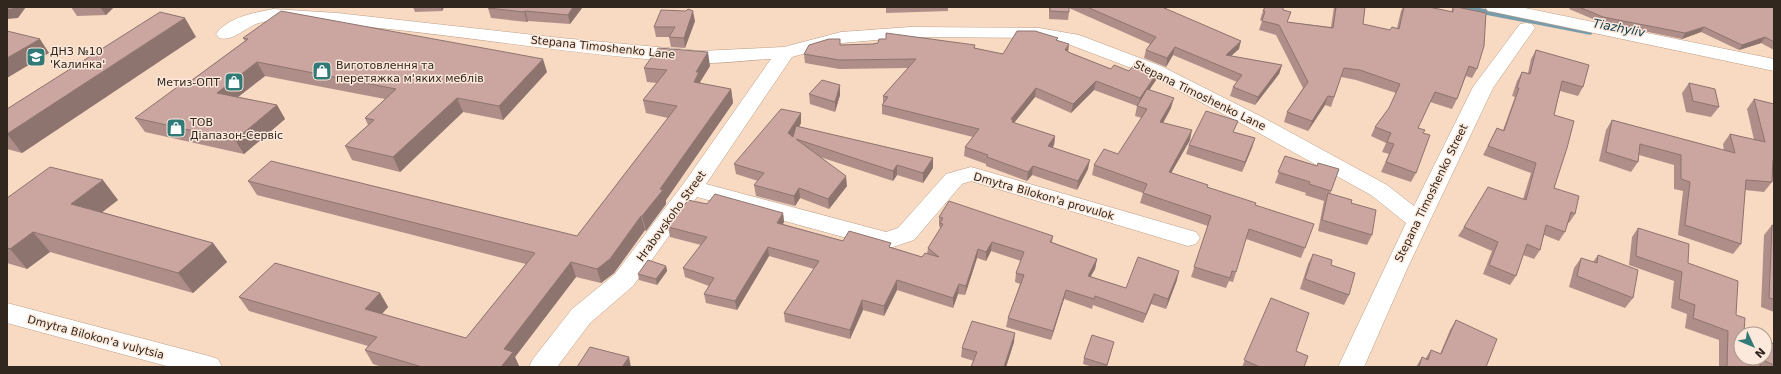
<svg xmlns="http://www.w3.org/2000/svg" width="1781" height="374" font-family="'DejaVu Sans',sans-serif">
	<style>
		.lines { fill: none; stroke-linecap: round; stroke-linejoin: round }
		.stream { stroke: #799cab; stroke-width: 5.5 }
		.street-casing { stroke: #bb9f88; stroke-width: 1 }
		.street { fill: #fff; fill-rule: evenodd }
		.wall { fill: #af8e89 }
		.shaded-wall { fill: #8e746f }
		.building { fill: #cba59f; stroke: #8e746f }
		.labels { text-anchor: middle; stroke-width: 3; stroke-linejoin: round; paint-order: stroke }
		.street-label { font-size: 11px; fill: #32271e; stroke: #fce9db }
		.poi-label { font-size: 11px; fill: #32271e; stroke: #fce9db; text-anchor: start }
		.water-label { font-size: 12px; font-style: italic; fill: #0e3c4e; stroke: #fce9db }
	</style>
	<rect width="100%" height="100%" fill="#f8d9c2"/>
	<g class="lines">
		<path class="stream" d="M1460,7l130,25"/>
		<g class="street-casing">
			<path id="street" d="M1485,7h35l254,52v12l-280,-59 -6,-1z
				M273,9l64,4 224,25 139,13 84,-4 57,-15 69,-5 129,1 40,7 82,31 101,51 125,68 27,21 59,-119 47,-63 6,-1 6,1 3,4 -42,60 -86,181 -43,98h-26l68,-144 -35,-28 -123,-68 -101,-53 -79,-30 -29,-6 -129,-1 -68,6 -50,14 -86,127 180,48 12,-4 48,-54 25,-7 225,65 4,6 -4,6 -8,2 -217,-65 -9,3 -48,56 -27,9 -190,-52 -64,89 -43,37 -33,44h-28l4,-8 39,-50 43,-35 69,-91 87,-124c-24,1 -49,5 -72,4 -133,-8 -265,-33 -398,-42 -14,-1 -28,-2 -42,2 -14,4 -25,19 -40,15l-3,-4c12,-17 38,-21 57,-25z
				M7,303l202,53 9,3 4,8h-52l-163,-44z"/>
		</g>
		<use href="#street" class="street"/>
	</g>
	<path class="wall" d="M71,7h43l-8,8 -29,1z
		M413,7h31l-2,4 -27,1z
		M886,7h62v4l-62,2z
		M1049,7h113l77,42 -8,7 51,9 -3,9 -24,31 -25,-9 3,-9 4,-5 -64,-27 -7,12 -22,-9 2,-8 4,-6 -81,-36v4l-1,8 -19,-1z
		M1334,7h31l-2,17 27,6 7,-2 4,-17 2,-4h26l22,5 2,-5 24,62 -5,9 -6,-2 -9,23 -5,10 -22,-7 -12,26 5,5 -7,40 -5,9 -30,-10 8,-18 -7,-2 4,-9 -15,-7 4,-9 14,-19 7,-15 -40,-13 -15,-3 -10,30 -6,-2 -17,26 -24,-9 3,-10 16,-24 -27,-53 -17,-5 3,-9 -2,-1 3,-9 20,-1 5,12 43,5z
		M1571,7h203v43l-13,-7 -22,7 -38,-18 -19,7 -82,-17 -31,-13z
		M488,8h94l-12,16 -42,-3 -1,1 -36,-4z
		M695,21l-10,27 -14,-1 -2,-10h-13l-2,-10z
		M196,37l-174,116 -15,-4v-40z
		M243,38l304,34 -44,48 -40,-8 -63,60 -48,-12 -7,-14 23,-21 -3,-7 20,-19 -120,-23 -27,21 39,8 8,14 -41,35 -99,-22 -10,-14 49,-32 61,-45z
		M1057,41l11,9v2l43,17 18,2 29,1 -2,8 -7,10 22,18 -8,15 27,17 -19,33 36,14 48,18 50,43 -4,10 -55,-19 -13,43 -4,-1 -3,7 -35,-11 17,-51 -68,-23 3,-10 -51,-18 2,-10 24,-11 24,-36 -7,-2 2,-10 -43,-16 -23,23 -36,-16 -21,26 41,13 -1,9 -2,3 36,21 -11,21 -45,-15 -5,6 -41,-15v-2l-22,-8 1,-9 8,-10 -91,-23v-9l1,-1v-8l25,-28 -69,1 -34,-6 -1,-9 36,-9h135v3l28,6z
		M1536,50l47,37 -5,9 -18,-5 -6,24v73l21,26 -6,9h-1l-3,9 -6,9 -15,-6 -4,15 -6,9 -11,-4 -7,21 -6,9 -27,-11 9,-23 -34,-15 6,-9 59,-28 8,-26 -48,-18 14,-27 6,2 12,-33 -3,-1 5,-15 5,-9 6,1 3,-14z
		M710,66l-10,16 1,2 30,5 2,14 -67,97v4l-20,27 -1,-1 -31,43 -13,10 -25,-6 -61,80 4,9 -1,1h-136l-9,-3 -8,-14 3,-4 -119,-35 -10,-14 141,-4 8,14 -6,7 84,24 60,-74 -269,-69 -9,-14 329,55 91,-118 -22,-5 -3,-13 14,-17 -10,-1 -3,-14z
		M1689,83l30,24 -8,10 -25,-5 -4,-19z
		M840,85v10l-5,17 -25,-8 -1,-10z
		M1754,99l20,5v68l-1,-1 -1,11 -8,10 -19,-2 -4,54 -8,10 -55,-19 5,-44 -9,-2v-24l-35,-10 -1,7 -7,10 -32,-11 7,-31 6,-10 112,31 -1,-7 7,-10 24,6 -7,-31z
		M801,123l-2,4 134,31v10l-10,15 -26,-8 -4,6 -73,-24 27,29 -18,23 -29,-11 -5,8 -39,-10 -2,-11 4,-4 -22,-7 -2,-10z
		M1234,132l21,6 -13,34 -56,-18 3,-9z
		M1285,156l32,10 22,3 -9,25 21,9 21,32 -5,10 -49,-14 6,-30 -19,-6 1,-2 -31,-10z
		M7,198l111,2 -16,12 111,31 14,19 -34,31 -143,-41 -23,17 -20,-6z
		M707,204l76,9 1,9 -1,2 60,17 48,6 31,10 5,-3 1,-6 12,-19v-2l-1,-1v-9l114,19 -1,6 45,17 -2,10 -5,7 36,12 51,-8 -11,29 -15,-5 -8,19 -50,-18 -1,4 -28,-10 -13,41 -45,-13 2,-9 12,-34 -5,-2 1,-9 5,-12 -30,-10 -5,10 -9,-3 -12,37 -7,-1 -5,14 -56,-18 -13,26 -21,-6 -13,29 -65,-17 -1,-9 30,-44 -45,-13 -32,54 -31,-7 -2,-9 5,-8 -24,-9 -2,-9 18,-23 -31,-8 -2,-10z
		M1772,225l2,1v86l-13,-5 3,-72z
		M1638,228l50,35 48,52 8,17 30,12v23h-55v-27l-34,-12 2,-14 -16,-6 3,-27 -45,-16 3,-28z
		M1313,254l18,11 18,30 -5,10 -44,-16 8,-25z
		M1598,255l35,43 -8,10 -56,-21 5,-19 7,-10 12,4z
		M666,266l1,5 -10,14 -18,-5 -1,-6z
		M1271,298l33,69h-62z
		M1456,320l30,47h-70l6,-10 3,2 6,-9 9,4 10,-24z
		M1014,342l-8,25h-35l3,-6 -13,-4 1,-9z
		M1114,342l-7,25h-14l-10,-3 1,-6z"/>
	<path class="shaded-wall" d="M13,7h13l-8,11 -11,1v-10z
		M100,7h14l-8,8z
		M441,7h3l-2,4z
		M573,7h8l1,1 -12,16 -2,-9z
		M525,11l3,10 -1,1 -3,-10z
		M693,11l2,10 -10,27 -1,-10z
		M185,18l11,19 -174,116 -15,-19z
		M1704,27l-3,5 -19,7 3,-6z
		M1765,37l-4,6 -22,7 3,-5z
		M40,39l9,14 -42,25v-20z
		M1241,41l-2,8 -16,14 3,-8z
		M1069,44l-1,9 -3,-3z
		M1175,47l-2,8 -7,12 1,-9z
		M708,52l2,14 -10,16 1,4 -7,-4 2,-10z
		M543,59l4,13 -44,48 -4,-14z
		M257,62l8,14 -40,31 -8,-14z
		M1282,65l-3,9 -24,31 3,-8z
		M1158,72l-2,8 -18,27 2,-9z
		M1096,81l-2,9 -23,23 2,-9z
		M840,85v10l-5,17v-10z
		M1036,88l-1,9 -22,27 -2,-5z
		M731,89l2,14 -67,97v4l-20,27 -4,-15 18,-27z
		M1328,96l-3,9 -17,26 4,-10z
		M457,98l6,14 -63,60 -7,-15z
		M1174,98l-3,10 -13,24 2,-10z
		M277,105l8,14 -41,35 -9,-14z
		M801,113v10l-12,21 -1,-11z
		M1192,130l-2,10 -24,42 3,-10z
		M1055,136l-1,9 -7,10 1,-9z
		M1255,138l-3,10 -10,24 3,-10z
		M933,158v10l-10,15v-10z
		M1090,160l-2,9 -11,21 1,-9z
		M897,165v10l-4,6v-10z
		M1033,166l-1,9 -5,6 1,-9z
		M846,176l1,10 -18,23 -1,-10z
		M103,180l15,20 -31,24 -16,-20z
		M799,188l1,10 -5,8 -1,-10z
		M783,213l1,9 -6,10 -1,-9z
		M641,216l4,14 -31,43 -13,10 -4,-14z
		M33,232l17,20 -23,17 -17,-20z
		M992,242l-1,9 -5,10v-9z
		M213,243l14,19 -34,31 -15,-20z
		M768,247l1,9 -32,54 -2,-9z
		M978,249l-1,9 -12,37 1,-9z
		M1097,259l-2,10 -9,16 2,-9z
		M571,262l5,15 -61,80 4,9 -1,1h-17l3,-18z
		M666,266l1,5 -10,14 -1,-6z
		M1179,271l-2,9 -11,29 2,-10z
		M897,280v10l-13,26v-10z
		M959,284l-1,10 -5,14v-10z
		M1066,290l-2,9 -13,41 2,-9z
		M380,293l8,14 -15,17 -8,-15z
		M1154,294l-3,10 -8,19 3,-9z
		M862,300l1,10 -13,29v-9z
		M1015,333l-1,9 -8,25h-2z
		M629,357l2,10h-9z"/>
	<path class="building" d="M7,7h6l-1,2h-5z
		M489,7h84l-5,8 -43,-4 -1,1 -36,-4z
		M1050,7h19v5l-19,-1z
		M1087,7h75l79,34 -15,14 56,10 -24,32 -25,-10 9,-12 -67,-28 -8,11 -21,-8 10,-13z
		M1265,7h18v3l8,2 -4,10 46,6 3,-21h29l-2,17 27,6 2,-3 7,2 5,-22h25l24,5v-5h4l29,6 -2,33 -7,23 -8,-3 -12,33 -22,-7 -17,36 7,2 -2,3 7,2 -14,38 -30,-11 8,-18 -7,-2 4,-9 -16,-6 14,-19 11,-24 -40,-14 -16,-2 -10,29 -6,-1 -16,25 -25,-9 21,-30 -29,-57 -17,-4 3,-10h-2z
		M1579,7h195v35l-9,-5 -23,8 -38,-18 -19,6 -82,-16z
		M688,9l5,2 -9,27 -15,-1 6,-10h-21l7,-17 25,1z
		M281,11l262,48 -44,47 -42,-8 -64,59 -48,-11 29,-26 -9,-2 31,-29 -139,-27 -40,31 60,12 -42,35 -100,-22 45,-33 4,1 64,-47 -5,-1z
		M160,12l25,6 -178,116v-25z
		M7,31l33,8 -33,19z
		M1017,31h18l23,7 -2,2 13,4 -4,6 3,1v1l43,17 3,-4 15,6 7,-9 22,10 -18,26 -44,-17 -23,23 -37,-16 -25,31 2,1 -1,2 43,14 -7,10 42,14 -12,21 -45,-15 -5,6 -41,-15 1,-2 -23,-8 14,-18 -97,-24 6,-8 -5,-1 33,-37 -77,1 -35,-6 5,-9 20,-6h11v6l33,-1 5,-1 1,-4h7v-6l89,12 -1,3 29,6z
		M658,48l50,4 -12,20h3l-5,10 37,7 -71,100 3,1 -21,26h-1l-31,43 -13,10 -26,-7 -67,87 9,3 -12,15h-79l-57,-17 12,-13 -138,-40 36,-34 105,30 -15,16 101,29 69,-85 -287,-72 23,-20 306,75 100,-130 -34,-6 24,-30 -23,-2z
		M1536,50l53,15 -6,22 -21,-6 -8,34 20,6 -7,27 -13,40 25,8 -4,18 -4,-2 -6,20 -19,-7 -6,25 -13,-6 -11,32 -27,-11 9,-23 -34,-15 24,-40 38,13 10,-37 -48,-17 9,-18 7,3 15,-43h-2l5,-16 8,2z
		M822,80l18,5 -5,17 -26,-8z
		M1689,83l26,6 4,18 -26,-6z
		M1147,89l27,9 -14,24 32,8 -23,42 39,13 -1,2 49,16 -1,2 59,19 -9,24 -56,-19 -13,43 -4,-1 -2,7 -36,-11 17,-51 -68,-23 4,-9 -53,-19 10,-16 14,5 29,-45 -10,-3z
		M1754,99l20,5v56h-1l-1,22 -26,-2 -5,64 -56,-19 5,-43 -9,-3v-24l-41,-11 -2,18 -32,-10 6,-32 123,33 -5,-19 35,8z
		M781,109l20,4 -13,20 5,4 3,-11 137,32 -10,15 -26,-8 -4,6 -97,-32 50,37 -18,23 -29,-11 -5,8 -40,-11 10,-12 -30,-9z
		M1206,111l32,10 -5,11 22,6 -10,24 -56,-17z
		M1285,156l32,10 1,-3 21,6 -8,22 -22,-7 1,-2 -32,-10z
		M50,167l53,13 -32,24 142,39 -35,30 -145,-41 -23,17 -3,-1v-50z
		M1328,193l24,7 -1,3 25,7 -4,25 -50,-15z
		M715,194l68,19 -6,10 66,18 6,-10 42,12 -2,4 33,10 3,-4 14,4 -11,-9 15,-24 -3,-1 3,-5 -4,-1 10,-16 104,35 -3,6 47,17 -9,17 38,12 12,-31 41,14 -11,28 -14,-5 -8,20 -51,-18 -1,3 -28,-9 -13,41 -45,-13 16,-43 -8,-2 8,-21 -32,-10 -6,10 -8,-3 -12,37 -7,-2 -6,14 -56,-18 -13,26 -22,-6 -12,30 -66,-17 35,-52 -51,-14 -33,54 -31,-7 10,-16 -31,-10 24,-31 -39,-10 20,-27 19,4z
		M1772,225l2,1v73l-5,-1z
		M1638,228l51,16 -1,19 50,18 -2,34 9,3 -1,14 6,2h-9v24h24v-17l9,3v21l-14,-6v8h-33l1,-36 -35,-13 2,-13 -16,-6 3,-27 -46,-16z
		M1313,254l19,6 -1,5 24,8 -6,22 -44,-16z
		M1598,255l40,15 -5,28 -56,-22 4,-18 16,5z
		M648,260l18,6 -10,13 -18,-5z
		M1271,298l38,15 -13,38 12,5 -4,11h-44l-16,-7z
		M1456,320l41,19 -11,28h-67l3,-10 6,3 3,-10 10,4z
		M972,321l43,12 -11,34h-33l6,-15 -15,-4z
		M1092,335l22,7 -7,23 -23,-7z
		M590,347l39,10 -7,10h-45z"/>
	<defs>
		<g id="school-square" transform="scale(1)"><rect x="-9" y="-9" width="18" height="18" rx="4" fill="#317a78" stroke="#fce9db"/><path d="M0-5L7-2L0 1L-7-2ZM-4 1L0 2.5L4 1V4Q0 6-4 4Z" fill="#fff"/></g>
		<g id="shop-square" transform="scale(1)"><rect x="-9" y="-9" width="18" height="18" rx="4" fill="#317a78" stroke="#fce9db"/><path d="M-5-2.5h2.3a2.7 3.5 0 0 1 5.4 0H5L5.5 6h-11ZM-1.5-2.5h3a1.5 2.3 0 0 0-3 0Z" fill="#fff"/></g>
	</defs>
	<g fill-rule="evenodd">
		<use href="#school-square" x="36" y="57"/>
		<use href="#shop-square" x="322" y="71"/>
		<use href="#shop-square" x="234" y="82"/>
		<use href="#shop-square" x="176" y="128"/>
	</g>
	<g class="labels">
		<g class="street-label">
			<text transform="translate(603 47) rotate(6)" y="4">Stepana Timoshenko Lane</text>
			<text transform="translate(1200 95) rotate(26)" y="4">Stepana Timoshenko Lane</text>
			<text transform="translate(1431 193) rotate(-64)" y="4">Stepana Timoshenko Street</text>
			<text transform="translate(1044 196) rotate(16)" y="4">Dmytra Bilokon'a provulok</text>
			<text transform="translate(671 216) rotate(-54)" y="4">Hrabovskoho Street</text>
			<text transform="translate(96 337) rotate(15)" y="4">Dmytra Bilokon'a vulytsia</text>
		</g>
		<g class="poi-label">
			<text x="50" y="55">ДНЗ №10<tspan x="50" dy="13">'Калинка'</tspan></text>
			<text x="336" y="69">Виготовлення та<tspan x="336" dy="13">перетяжка м'яких меблів</tspan></text>
			<text x="220" y="86" text-anchor="end">Метиз-ОПТ</text>
			<text x="190" y="126">ТОВ<tspan x="190" dy="13">Діапазон-Сервіс</tspan></text>
		</g>
		<g class="water-label">
			<text transform="translate(1619 28) rotate(11)" y="4">Tiazhyliv</text>
		</g>
	</g>
	<rect width="1781" height="374" fill="none" stroke="#32271e" stroke-width="16"/>
	<g transform="translate(1753 346) rotate(134)"><circle r="19" fill="#fce9db" stroke="#ab9b8f"/>
	<path d="M0-3L7 15L0 10L-7 15Z" fill="#317a78"/>
	<text y="-6" font-size="11" font-weight="bold" text-anchor="middle" fill="#32271e">N</text>
	</g>
</svg>
